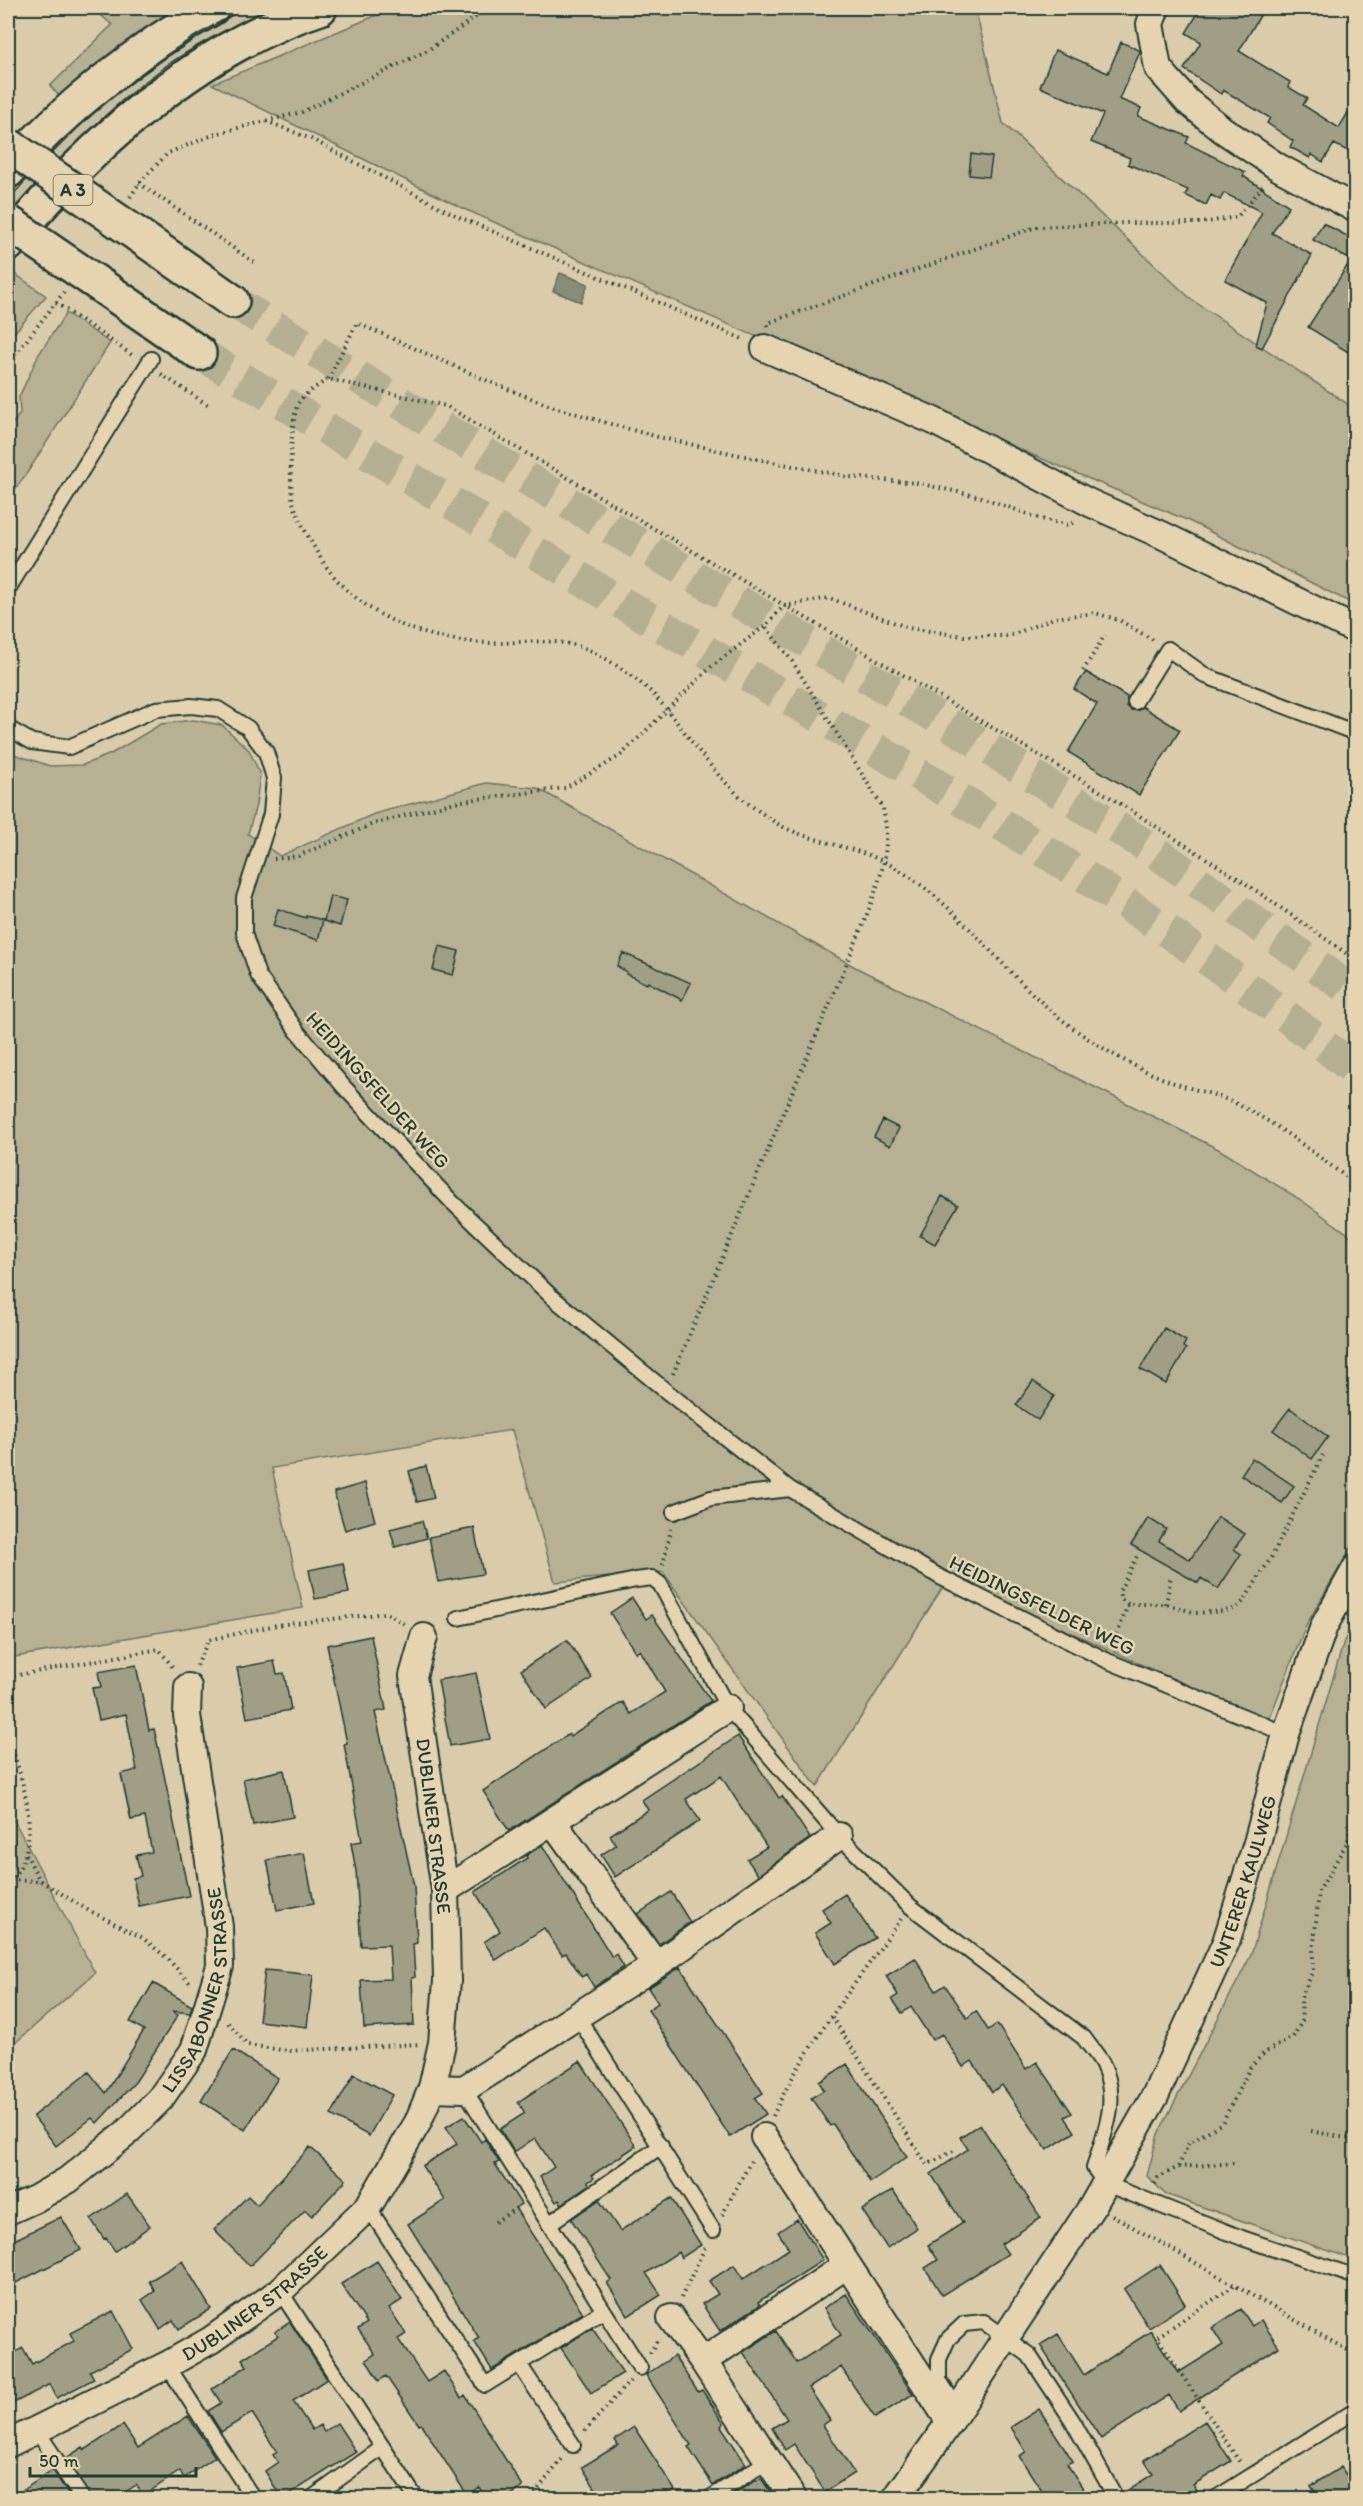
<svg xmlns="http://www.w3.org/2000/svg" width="1363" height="2506" font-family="Itim,sans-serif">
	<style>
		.built { fill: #c9be9f }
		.green { fill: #b7b093; stroke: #6b7664; stroke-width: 1.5 }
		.water { fill: #888d77; stroke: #5e6d5c; stroke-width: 1.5 }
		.building { fill: #a09f85; stroke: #1f3d34; stroke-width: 1.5 }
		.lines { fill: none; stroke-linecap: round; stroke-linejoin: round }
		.motorway-tunnel { stroke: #b5af92; stroke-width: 33; stroke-dasharray: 33 16; stroke-linecap: butt }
		.service-casing { stroke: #1f3d34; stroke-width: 18 }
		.minor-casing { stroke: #1f3d34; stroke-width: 30 }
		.secondary-casing { stroke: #1f3d34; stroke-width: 38 }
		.motorway-casing { stroke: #1f3d34; stroke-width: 38 }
		.path { stroke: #1f3d34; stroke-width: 4; stroke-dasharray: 1.5 4.5; stroke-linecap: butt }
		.service { stroke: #e6d4b1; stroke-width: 14 }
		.minor { stroke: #e6d4b1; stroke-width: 26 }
		.secondary { stroke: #e6d4b1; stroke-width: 33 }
		.motorway { stroke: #e6d4b1; stroke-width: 33 }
		.tram { stroke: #1f3d34; stroke-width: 1.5 }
		.motorway-bridge-casing { stroke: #1f3d34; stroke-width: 38; stroke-linecap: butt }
		.motorway-bridge { stroke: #e6d4b1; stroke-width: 33 }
		.labels { text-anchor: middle; stroke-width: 5; stroke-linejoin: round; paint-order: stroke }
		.shield { fill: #e6d4b1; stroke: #5b6a5a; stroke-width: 1.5 }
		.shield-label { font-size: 18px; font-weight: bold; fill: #1f3d34 }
		.street-label { font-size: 20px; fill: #1f3d34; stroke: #e6d4b1 }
	</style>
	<rect width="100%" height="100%" fill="#dacbaa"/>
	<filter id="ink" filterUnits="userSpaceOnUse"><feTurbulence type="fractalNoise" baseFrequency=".0167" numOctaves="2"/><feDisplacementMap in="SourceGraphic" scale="12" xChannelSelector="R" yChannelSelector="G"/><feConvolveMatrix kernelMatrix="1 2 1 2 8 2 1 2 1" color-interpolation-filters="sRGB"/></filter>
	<g filter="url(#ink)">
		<path class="built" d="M234,8h56l-282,216v-35l57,-61 147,-109z"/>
		<path class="green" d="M93,8h90l-122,90 -11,-12 62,-61z
			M394,8h581l28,115 189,177 163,109v196l-166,-84 -331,-140 -394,-172 -252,-125z
			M8,269l38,27 -38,44z
			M66,313l44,30 -83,130 -19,26v-70l12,-15 -1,-17 20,-43z
			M193,720l29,5 27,25 11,24 -4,31 -8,29 32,22 94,-42 112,-31 51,5 320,180 363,182 81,50 54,39v302l-49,84 -38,97 -319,-145 -132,210 -154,-215 -108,10 -43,-152 -240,38 31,140 -295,50v-906l42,14 33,-1 28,-11 50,-30z
			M1355,1621v639l-190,-66 -18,-18 11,-42 93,-179 93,-314z
			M8,1809l87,164 -87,76z"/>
		<path class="water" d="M560,273l28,11 -7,18 -28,-11z"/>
		<path class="building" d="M1201,8h49l11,6 -22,37 51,31 -2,5 19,11 -4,7 36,23 17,-29v56l-22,-11 -11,18 -12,-8 -1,4 -20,-11 3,-6 -26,-18 3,-5 -47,-28 -2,4 -37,-25 17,-27 -15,-9z
			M1121,42l18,8 1,2 -21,47 22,9 -3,8 51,21 -3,6 59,29 -2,4 46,30 -17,27 40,22 -50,93 -6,-3 11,-42 -42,-23 37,-68 -38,-19 -4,7 -9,-5 -5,10 -21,-10 3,-5 -60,-26 2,-6 -39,-16 12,-28 -63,-27 15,-37 53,23z
			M971,154l21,3 -3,20 -20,-2z
			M1323,223l33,18v116l-48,-30 43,-67 -38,-20z
			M1086,672l41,25v9l4,4h8l4,-3 37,23 -41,65 -71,-43 29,-48 -23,-15z
			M330,896l17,4 -7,26 -16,-5z
			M278,909l28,9v-2l17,4 -5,20 -45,-14z
			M439,946l20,5 -6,24 -20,-5z
			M623,953l68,30 -9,17 -34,-18 -1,2 -21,-10 1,-2 -10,-6z
			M883,1120l16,8 -9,18 -16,-9z
			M942,1196l16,9 -23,39 -15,-8z
			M1164,1328l22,13 -3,6 3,2 -20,35 -26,-15z
			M1033,1381l21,15 -16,24 -22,-15z
			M1290,1408l38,29 -16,22 -39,-29z
			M1252,1458l42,28 -12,17 -41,-28z
			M426,1466l8,32 -17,4 -8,-31z
			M365,1483l10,38 -30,9 -11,-38z
			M1218,1517l27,17 -11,15 7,5 -23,35 -17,-11 -3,5 -67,-38 17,-27 18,11 -7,12 31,19z
			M422,1521l5,17 -32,9 -5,-18z
			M474,1528l9,46 -45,8 -9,-45z
			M343,1563l6,30 -34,6 -6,-29z
			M632,1598l14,21 6,-4 59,86 -202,130 -26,-40 86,-57 1,2 53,-34 8,12 34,-22 -25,-42 -4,3 -26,-40z
			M371,1636l15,74 -11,2 39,174 3,57 -4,1 2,33 -3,1 2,47 -50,3 -3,-48 30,-1 -2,-34 -28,1 -5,-75 -5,-28 11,-2 -18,-97 3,-1 -20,-98z
			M567,1640l25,38 -46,31 -25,-39z
			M274,1661l3,13 7,-1 7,37 -44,8 -10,-50z
			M136,1665l13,65 5,-1 8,36 27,131 -50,10 -6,-28 8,-2 -5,-21 16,-3 -7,-35 -14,3 -10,-46 16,-4 -11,-56 -27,6 -7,-32 9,-1 -3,-15z
			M476,1673l14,66 -40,7 -12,-66z
			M738,1736l41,62 3,-2 28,42 -52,37 -11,-16 20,-12 -46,-71 -35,23 14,22 -85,56 -14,-22 15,-10 -6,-10 38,-25 -6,-10z
			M284,1770l9,47 -40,8 -10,-46z
			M542,1845l70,112 4,-3 8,13 -30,20 -8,-13 -4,3 -16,-24 -4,2 -18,-27 -48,32 -12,-18 16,-11 -25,-39 52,-34 -1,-2z
			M304,1853l10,50 -37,7 -10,-50z
			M671,1892l19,30 -31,22 -21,-30z
			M845,1894l30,44 -40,26 -20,-31 16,-10 -9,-14z
			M915,1958l21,33 9,-6 22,33 9,-7 12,19 9,-6 29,45 11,-7 35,51 -7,4 10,15 -28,18 -45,-65 -10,7 -20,-31 -9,6 -21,-33 -10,6 -21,-33 -9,6 -10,-14 6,-4 -12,-19z
			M680,1967l83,126 -8,5 11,16 -36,23 -82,-127 10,-7 -10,-15z
			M265,1970l48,5 -6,52 -48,-6z
			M153,1983l39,23 -2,7 -18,-2 6,4 -42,66 -39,42 -5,-5 -36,28 -23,-30 56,-44 17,21 38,-63 -14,-8z
			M233,2050l45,28 -33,52 -44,-29z
			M580,2061l56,85 -44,29 2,3 -6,4 1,3 -27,19 -3,-4 -3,2 -16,-25 14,-10 -19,-29 -21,14 -14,-23 25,-16 -7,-11z
			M847,2064l60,93 -37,25 -37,-58 -3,2 -19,-28 13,-8 -5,-8z
			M354,2074l38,21 -23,41 -38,-21z
			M464,2116l17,26 4,-3 14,23 -4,2 26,40 -6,4 68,105 -91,57 -18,-29 5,-3 -71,-114 37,-24 -23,-34 35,-22 -11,-17z
			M980,2124l61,94 -40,26 7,10 -66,41 -17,-27 13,-8 -10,-15 35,-22 -32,-49 37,-25 -8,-12z
			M310,2147l36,33 -34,36 -7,-6 -55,56 -36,-36 34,-34 9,9z
			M893,2190l24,38 -30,20 -25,-38z
			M127,2194l23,32 -35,25 -9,-13 -2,1 -13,-20z
			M671,2198l30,47 -20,13 -3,-6 -32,21 15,22 -33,21 -21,-33 4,-3 -40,-61 28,-19 21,31z
			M61,2217l20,33 -73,37v-44z
			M797,2219l26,41 -65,42 2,3 -40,26 -18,-27 16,-10 -9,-13 25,-16 9,14 46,-30 -11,-17z
			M182,2261l29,48 -32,20 -6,-9 -13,9 -18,-29 13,-9 -6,-10z
			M377,2261l25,39 -13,8 17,26 -8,5 29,43 17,-11 17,27 4,-3 58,92 -18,12h-19l-7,-12 -12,8 -46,-71 -2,1 -33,-49 -7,5 -13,-21 9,-6 -17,-25 9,-6 -26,-39z
			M1160,2265l25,39 -36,24 -25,-39z
			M846,2294l67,100 -38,24 -34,-51 -32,21 21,32 -7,5 31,48 -29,19 -31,-48 -9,6 -13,-22 15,-9 -44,-67 33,-21 21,32 44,-28 -17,-27z
			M1241,2309l11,17 9,-6 18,27 -100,64 -10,-16 -68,44 -61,-94 18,-11 26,41 67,-44 27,42 45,-28 -11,-17z
			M113,2311l20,38 -43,22 4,8 -37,19 -7,-14 -42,22v-50l15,-8 9,16 42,-23 -4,-8z
			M290,2322l37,57 -34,22 19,29 8,-5 4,7 13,-9 19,29 -74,47 -17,-28 13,-9 -5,-7 4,-3 -25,-39 -31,19 -13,-21 13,-8 -9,-14 35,-23 -5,-7 36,-23 -3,-4z
			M592,2328l31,45 -32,20 -30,-45z
			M674,2356l24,36 4,-2 22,33 -3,3 25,38 -33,21 -25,-38 3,-2 -45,-70z
			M1039,2409l34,52 -6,3 23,35h-43l-28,-43 7,-4 -15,-25z
			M188,2416l27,41 -31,21 -4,-7 -37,25 -7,-11 -21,14h-24l-25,-41 17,-11 2,3 38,-25 15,23z
			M1205,2421l26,40 -38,24 9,14h-77l-2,-6 30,-19 -9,-14z
			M634,2427l41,63 -14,9h-59l-20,-32 36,-22 -3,-5z
			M1341,2467l15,23v9h-36l-9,-13z
			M53,2470l18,29h-61z
			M761,2478l14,21h-49l30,-19 1,1z"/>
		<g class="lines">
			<path class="motorway-tunnel" d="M232,301l285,172 445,259 188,116 206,146
				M199,353c170,101 341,203 513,302 222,127 445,254 644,416"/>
			<g class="service-casing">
				<path id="service" d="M8,589l143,-230
					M1135,702l33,-53 38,27 150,57
					M8,728l24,14 37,5 87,-38 35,-3 27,3 30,19 18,24 8,26 -3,36 -27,84v35l14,42 39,56 47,56 108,115 100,95 114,94 124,98 150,88 168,84 178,73
					M674,1512l37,-14 79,-9
					M458,1618l178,-38 16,-2 8,6 68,124 111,128 71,70 174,132c6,9 15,18 19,27 17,36 1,68 -9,103l12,16 136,54 114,39
					M577,2016l136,214
					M464,2089l176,279
					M368,2207l117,178 118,-74
					M550,2223l111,-77
					M280,2291l136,207
					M519,2364l54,81
					M167,2365l86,133
					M958,2409l-19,-29v-21l9,-20 16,-15 20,-2 45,33 43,65 44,78
					M37,2431l45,67
					M312,2498l70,-50
					M710,2498l58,-37
					M1216,2498l140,-88"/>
			</g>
			<g class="minor-casing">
				<g id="minor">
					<path d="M1156,8l-6,16 8,44 29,33 36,29 55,37 78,42"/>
					<path d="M765,348l169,73 156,82 72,32 194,95"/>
					<path d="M553,1822l103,143"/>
					<path d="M445,1890l283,-182"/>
					<path d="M432,2088l32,1 192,-124 183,-129"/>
					<path d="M764,2137l186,285"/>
					<path id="s1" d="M8,2211l27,-12 33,-19 56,-45 36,-36 34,-49 26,-84 -1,-39 -32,-212 1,-28"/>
					<path d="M671,2318l32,43 90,137"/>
					<path d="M703,2361l144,-96"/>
					<path id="s2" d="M8,2444l159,-79 44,-25 69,-49 88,-84 50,-85 14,-34 10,-45 5,-62 -2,-91 -32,-214 11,-39"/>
					<path id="s3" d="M896,2498l54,-76 143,-217 62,-109 71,-154 31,-99 29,-109 38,-108 32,-58"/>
				</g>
			</g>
			<g class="secondary-casing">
				<path id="secondary" d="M8,171c55,-62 132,-123 204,-163
					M8,244c79,-97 191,-197 312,-236"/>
			</g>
			<g class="motorway-casing">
				<path id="motorway" d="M138,235l94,66
					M103,287l96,66"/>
			</g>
			<path class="path" d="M266,121l45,18 146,77 288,124
				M139,183l116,80
				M130,197l11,-16 27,-28 50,-20 84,-21 126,-62 61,-42
				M56,303l76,52
				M768,326v-3l268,-96 88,-4h78l35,-6 28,-33
				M8,364l56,-72
				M161,374l47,31
				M328,379l29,-56 138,61 56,22 56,17 51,14 104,23 88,17 67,6 64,14 60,22 28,6 5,-3
				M1083,671l22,-36
				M274,859l24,-3 75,-32 82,-22 110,-14 55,-32 91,-89 54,-41 19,-20 45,-8 80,30 54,8h46l45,-18 41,-5 24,7 36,21
				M1356,960l-111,-77 -140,-89 -659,-388 -118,-27c-10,7 -22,13 -29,23 -9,14 -10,83 -6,100 5,18 26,56 38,71 41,50 106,71 169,70 31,-1 63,-6 93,9 20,10 42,25 59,41 35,37 60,84 101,114 12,8 24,18 37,23 31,13 67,18 97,33 76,41 120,119 190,168 31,22 66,41 103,54 16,5 33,9 48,15 48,21 86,54 128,84
				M673,1374l192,-454c15,-42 27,-67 18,-112l-91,-147 -27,-35
				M663,1565l8,-36
				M1128,1604l-7,-5 -2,-7 18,-36
				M1166,1604l5,-28
				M1113,1646l15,-42h38l30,9 29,-2 11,-3 7,-6 28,-44 52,-103
				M197,1666l11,-26 69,-15 110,-12 19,12
				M8,1677l151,-28 15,20
				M8,1738c15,40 38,110 0,144
				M8,1764l8,-4
				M26,1854l14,27
				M11,1880l30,1 45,28 57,29 25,21 22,24
				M832,2017l95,148 26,-14
				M228,2023l20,22 40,6 132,-7
				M773,2116c30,-68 85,-135 128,-197
				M1311,2131l45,9
				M1178,2167l59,-4
				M1155,2184l3,-6 20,-11 11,-24 33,-20 28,-55 14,-15 29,-16 9,-16 -1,-23 12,-27v-18l6,-62 29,-50 4,-29 4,-9
				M722,2215l29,-54
				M1112,2215l244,140
				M495,2222l25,-16
				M1234,2286l-77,51 84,127
				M681,2298l25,-53
				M650,2353l8,-14
				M585,2431l45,-50
				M117,2498l11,-6
				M531,2498l32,-40"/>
			<use href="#service" class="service"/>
			<use href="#minor" class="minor"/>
			<use href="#secondary" class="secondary"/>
			<use href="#motorway" class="motorway"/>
			<path class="tram" d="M8,200c70,-77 144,-147 239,-192
				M8,216c48,-53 97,-106 155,-148 33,-24 71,-43 108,-60"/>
			<g class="motorway-bridge-casing">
				<path id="motorway-bridge" d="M8,145l130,90
					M8,222l95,65"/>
			</g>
			<use href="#motorway-bridge" class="motorway-bridge"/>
		</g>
	</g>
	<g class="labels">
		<rect class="shield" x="53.5" y="175" width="39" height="30" rx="4.5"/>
		<g class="shield-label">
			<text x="73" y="196">A 3</text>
		</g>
		<g class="street-label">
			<text transform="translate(378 1090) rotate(48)" y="7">HEIDINGSFELDER WEG</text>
			<text transform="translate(1042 1605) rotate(26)" y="7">HEIDINGSFELDER WEG</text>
			<text transform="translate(434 1826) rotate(83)" y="7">DUBLINER STRASSE</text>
			<text dy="7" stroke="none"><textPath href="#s3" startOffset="711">UNTERER KAULWEG</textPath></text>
			<text dy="7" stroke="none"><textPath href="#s1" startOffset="309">LISSABONNER STRASSE</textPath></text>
			<text dy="7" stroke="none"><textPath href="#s2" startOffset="285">DUBLINER STRASSE</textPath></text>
		</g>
	</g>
	<rect width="1363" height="2506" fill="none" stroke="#e6d4b1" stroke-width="30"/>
	<rect x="15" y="15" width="1333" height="2476" fill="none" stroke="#1f3d34" stroke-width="2" filter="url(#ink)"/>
	<path d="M30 2467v9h166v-9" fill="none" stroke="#1f3d34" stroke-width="3"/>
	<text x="39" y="2467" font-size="18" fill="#1f3d34" stroke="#e6d4b1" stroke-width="4.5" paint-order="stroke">50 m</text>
</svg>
